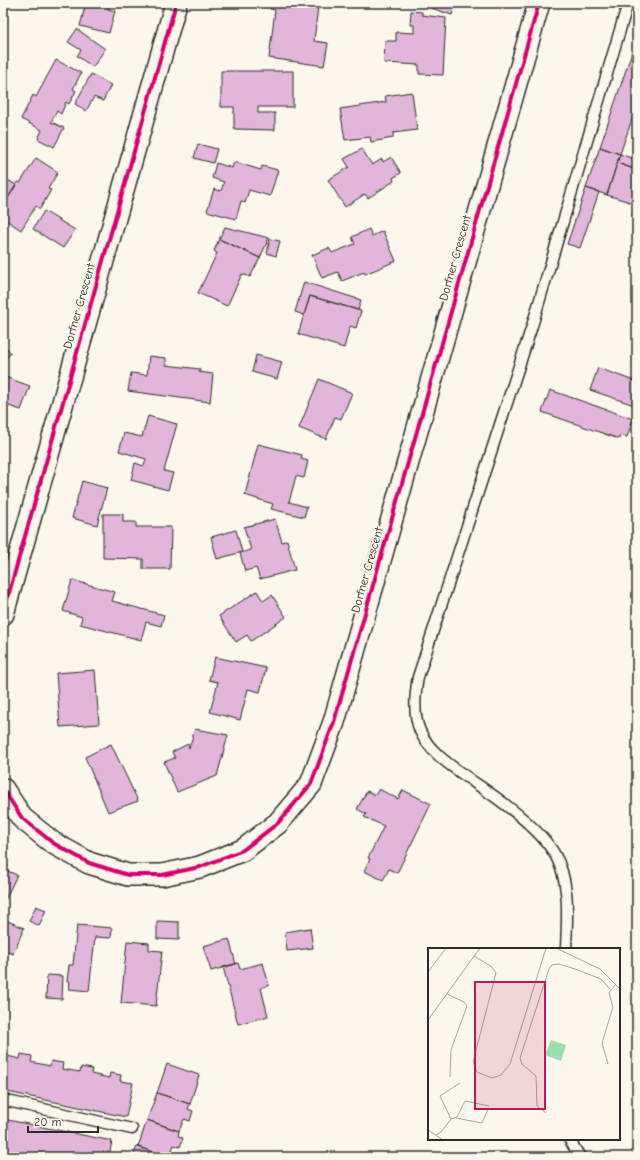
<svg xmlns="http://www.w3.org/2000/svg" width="640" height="1160" font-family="'Comic Neue',sans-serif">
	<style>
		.building { fill: #e2b6da; stroke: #2b2b2b }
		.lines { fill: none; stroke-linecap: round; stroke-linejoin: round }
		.service-casing { stroke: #2b2b2b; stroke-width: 13 }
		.minor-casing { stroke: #2b2b2b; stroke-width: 24 }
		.service { stroke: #fbf7ec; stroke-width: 10 }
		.minor { stroke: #fbf7ec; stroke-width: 21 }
		.cycleway-casing { stroke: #fbf7ec; stroke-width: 6 }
		.cycleway { stroke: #d6006c; stroke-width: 4 }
		.labels { text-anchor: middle; stroke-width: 4; stroke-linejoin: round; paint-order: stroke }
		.street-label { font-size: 12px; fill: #2b2b2b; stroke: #fbf7ec }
		.inset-road { fill: none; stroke: #a8a59f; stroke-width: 1 }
		.view { fill: #c2185b; fill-opacity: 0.15; stroke: #c2185b; stroke-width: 2 }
		.inset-edge { fill: none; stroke: #2b2b2b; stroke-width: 2 }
	</style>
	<rect width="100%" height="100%" fill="#fbf7ec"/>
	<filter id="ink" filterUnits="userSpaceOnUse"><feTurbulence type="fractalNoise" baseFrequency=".025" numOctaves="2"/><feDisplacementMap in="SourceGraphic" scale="8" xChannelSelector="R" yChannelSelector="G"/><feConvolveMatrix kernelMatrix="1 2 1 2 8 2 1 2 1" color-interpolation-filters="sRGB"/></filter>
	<g filter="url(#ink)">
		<path class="building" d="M86,3h24l-2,6 7,2 -6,22 -29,-7z
			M271,3h39v2l8,1 -4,35 14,2 -4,23 -55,-8 6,-48 -5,-1z
			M416,3h40l-4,12z
			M411,11l11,1v3l24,3 -3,57 -24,-1v-9l-35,-2 1,-22h11v-9l18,1v-8h-4z
			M77,29l28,20 -12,18 -16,-11 4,-6 -13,-8z
			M636,40l1,65 -17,49 -20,-7z
			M56,60l25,13 -8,16 3,2 -7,13 -3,-2 -5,12 -4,-3 -6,11 13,6 -10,19 -16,-8 4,-9 -21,-11 12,-24 3,2z
			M221,71h72v36h-35v6h17v17l-41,-1v-22h-13z
			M91,74l20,11 -8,16 -9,-4 -8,14 -11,-7z
			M412,92l5,38 -24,3v5l-22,4 -1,-5 -25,3 -5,-31 46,-7 -1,-6z
			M637,105v14l-4,-2z
			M198,144l19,5 -4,14 -19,-5z
			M600,147l20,7 -13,41 -21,-7z
			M362,149l10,16 10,-6 1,3 8,-5 10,16 -8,5 1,3 -26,17 -3,-4 -20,13 -17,-27 21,-13 -5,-8z
			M620,154l17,6v10l-20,-7z
			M36,158l22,14 -10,17 3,1 -11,19 -4,-3 -15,24 -18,-12v-18l2,-4 3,2 10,-16 2,1z
			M234,162l27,8 1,-4 16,4 -8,26 -21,-6 -4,13 -4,-2 -5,18 -29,-8 7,-22 7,2 3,-9 -12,-4 4,-15 16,5z
			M617,163l20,7v47l-5,-1 4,-12 -29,-9z
			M3,177l13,8 -8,13 -5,-3z
			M586,188l13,4 -19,56 -13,-4z
			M44,211l31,19 -12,18 -30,-19z
			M225,227l44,11 -9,20 -41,-19z
			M369,229l3,7 11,-5 13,30 -31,13 -1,-2 -22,9 -4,-9 -16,6 -10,-23 17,-7 3,5 23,-9 -3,-7z
			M219,239l41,19 -10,19 -8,-3 -15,32 -29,-13 19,-40 -3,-2z
			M270,239l10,2 -4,15 -9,-3z
			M304,282l57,18 -3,10 -48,-14 -6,19 -9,-3z
			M310,296l51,15 -5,17 -6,-2 -6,22 -46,-14z
			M3,344l8,9 -7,7 2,2 -3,2z
			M256,355l26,7 -5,17 -25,-7z
			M149,356l17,2v7l34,4 -1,3 14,2 -3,28 -82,-11 3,-18 16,2z
			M598,368l39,14v24l-47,-16z
			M5,377l25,9 -9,24 -18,-6v-20z
			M319,379l33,14 -11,26 -6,-2 -9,22 -27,-11z
			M550,390l83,29 -6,18 -7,-2 -1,4 -77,-27z
			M148,416l29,8 -13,47 9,2 -5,17 -37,-10 4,-17 9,3 2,-7 -27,-8 5,-18 18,4z
			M258,444l44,11 -1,4 7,2 -4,17 -8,-2 -7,26 18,5 -3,10 -33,-8 2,-5 -28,-9z
			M82,481l25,7 -10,37 -25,-7z
			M103,514h20v8h13v5h35l-1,42h-27v-10l-40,-1z
			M275,519l7,23 5,-2 8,30 -35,9 -4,-11 -11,3 -5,-18 11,-3 -7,-23z
			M236,530l6,22 -25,7 -6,-22z
			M72,580l43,12 -3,9 52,14 -3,11 -15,-4 -5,18 -61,-16 2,-7 -19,-6z
			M257,591l6,10 9,-6 14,22 -35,24 -4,-6 -11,7 -17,-26z
			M215,657l51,11 -6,24 -12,-3 -8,31 -30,-8 8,-30 -9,-2z
			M95,670l4,54 -39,3 -4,-54z
			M195,729l33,6 -11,41 -40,16 -13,-30 11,-4 -3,-6 16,-8 1,4z
			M111,744l27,57 -30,11 -23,-55z
			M379,789l19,10 5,-9 28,14 -34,69 -8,-4 -6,11 -19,-9 6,-12 -2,-1 16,-32 -20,-9 2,-3 -9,-5 10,-18 8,4z
			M3,869l14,6 -12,25 -2,-1z
			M36,906l10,4 -7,16 -10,-5z
			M3,919l21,9 -11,26 -10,-4z
			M157,921l22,1v18l-22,-1z
			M77,925l35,3 -1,10 -16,-1 -6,54 -20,-2 1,-7 -3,-1 2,-16h4z
			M310,928l3,20 -26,3 -2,-19z
			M229,939l7,25 -25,7 -8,-25z
			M127,941l22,2v7l13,1 -6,55 -35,-3z
			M238,963l2,6 23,-6 6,22 -8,3 7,28 -30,8 -15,-57z
			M47,975l16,1 -1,23 -16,-1z
			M21,1054l11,2 -1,6 19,4 1,-5 12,2 -1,6 18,3 1,-5 11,2 -1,5 18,4 1,-5 11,2 -1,6 13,2 -7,34 -123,-26v-36l17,4z
			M167,1064l32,11 -9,29 -33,-11z
			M157,1093l33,11 -2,5 5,2 -3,10 -6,-2 -5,12 -32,-11z
			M3,1119l109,22 -3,16h-106z
			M147,1120l32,11 -1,5 5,2 -3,9 -6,-2 -5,12 -31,-10z
			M137,1146l1,1 30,10h-35z"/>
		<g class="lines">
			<g class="service-casing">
				<path id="service" d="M566,949c1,-30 5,-68 -12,-96 -15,-25 -55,-54 -79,-70 -20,-15 -44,-28 -55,-52 -7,-16 -5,-37 -2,-54l114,-351 96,-323
					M3,1100l129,29
					M569,1139l11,18"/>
			</g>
			<g class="minor-casing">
				<path id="minor" d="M3,614l173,-611
					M3,789l19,29 31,25 36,20 39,12h34l38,-8 43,-17 35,-27 33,-39 23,-62 205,-719"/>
			</g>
			<use href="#service" class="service"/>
			<use href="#minor" class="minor"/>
			<g class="cycleway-casing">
				<path id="cycleway" d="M3,614l173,-611
					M3,789l19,29 31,25 36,20 39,12h34l38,-8 43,-17 35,-27 33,-39 23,-62 205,-719"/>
			</g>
			<use href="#cycleway" class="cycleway"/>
		</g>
	</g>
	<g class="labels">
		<g class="street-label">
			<text transform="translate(455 258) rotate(-74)" y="4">Dorfner Crescent</text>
			<text transform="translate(79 306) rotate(-74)" y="4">Dorfner Crescent</text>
			<text transform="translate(367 570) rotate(-74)" y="4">Dorfner Crescent</text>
		</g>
	</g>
	<g transform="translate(428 948)">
		<rect width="192" height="192" fill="#fbf7ec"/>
		<path d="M123,92l15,5 -5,16 -16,-6z" fill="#98dfad"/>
		<path class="inset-road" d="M128,0l44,21 20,20M46,8l18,11 4,6 -23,89 4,10 15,6 9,-3 9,-11 36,-116M0,24l18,-24M19,46l17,8 3,4 -16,44 -1,27M0,72l52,-72M180,116l-6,-21 11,-36 -4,-14 7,-9M118,165l-9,-7 -1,-30 -14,-12 -2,-6 29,-89 3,-4 7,-1 16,5 26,10 9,10M28,170l26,5 6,-14M23,171l-11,-23 20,-13M0,182l15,10M8,187l5,-3 10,-13 6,-2 8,-16 24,5"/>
		<path class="view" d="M47,34h70v127h-70z"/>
		<rect width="192" height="192" class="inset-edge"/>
	</g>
	<rect width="640" height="1160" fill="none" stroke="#fbf7ec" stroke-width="16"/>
	<rect x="8" y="8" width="624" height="1144" fill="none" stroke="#2b2b2b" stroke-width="1.5" filter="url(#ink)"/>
	<path d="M28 1126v6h70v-6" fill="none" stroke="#2b2b2b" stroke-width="2"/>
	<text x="34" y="1126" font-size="12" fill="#2b2b2b" stroke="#fbf7ec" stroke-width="3" paint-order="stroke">20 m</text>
</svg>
